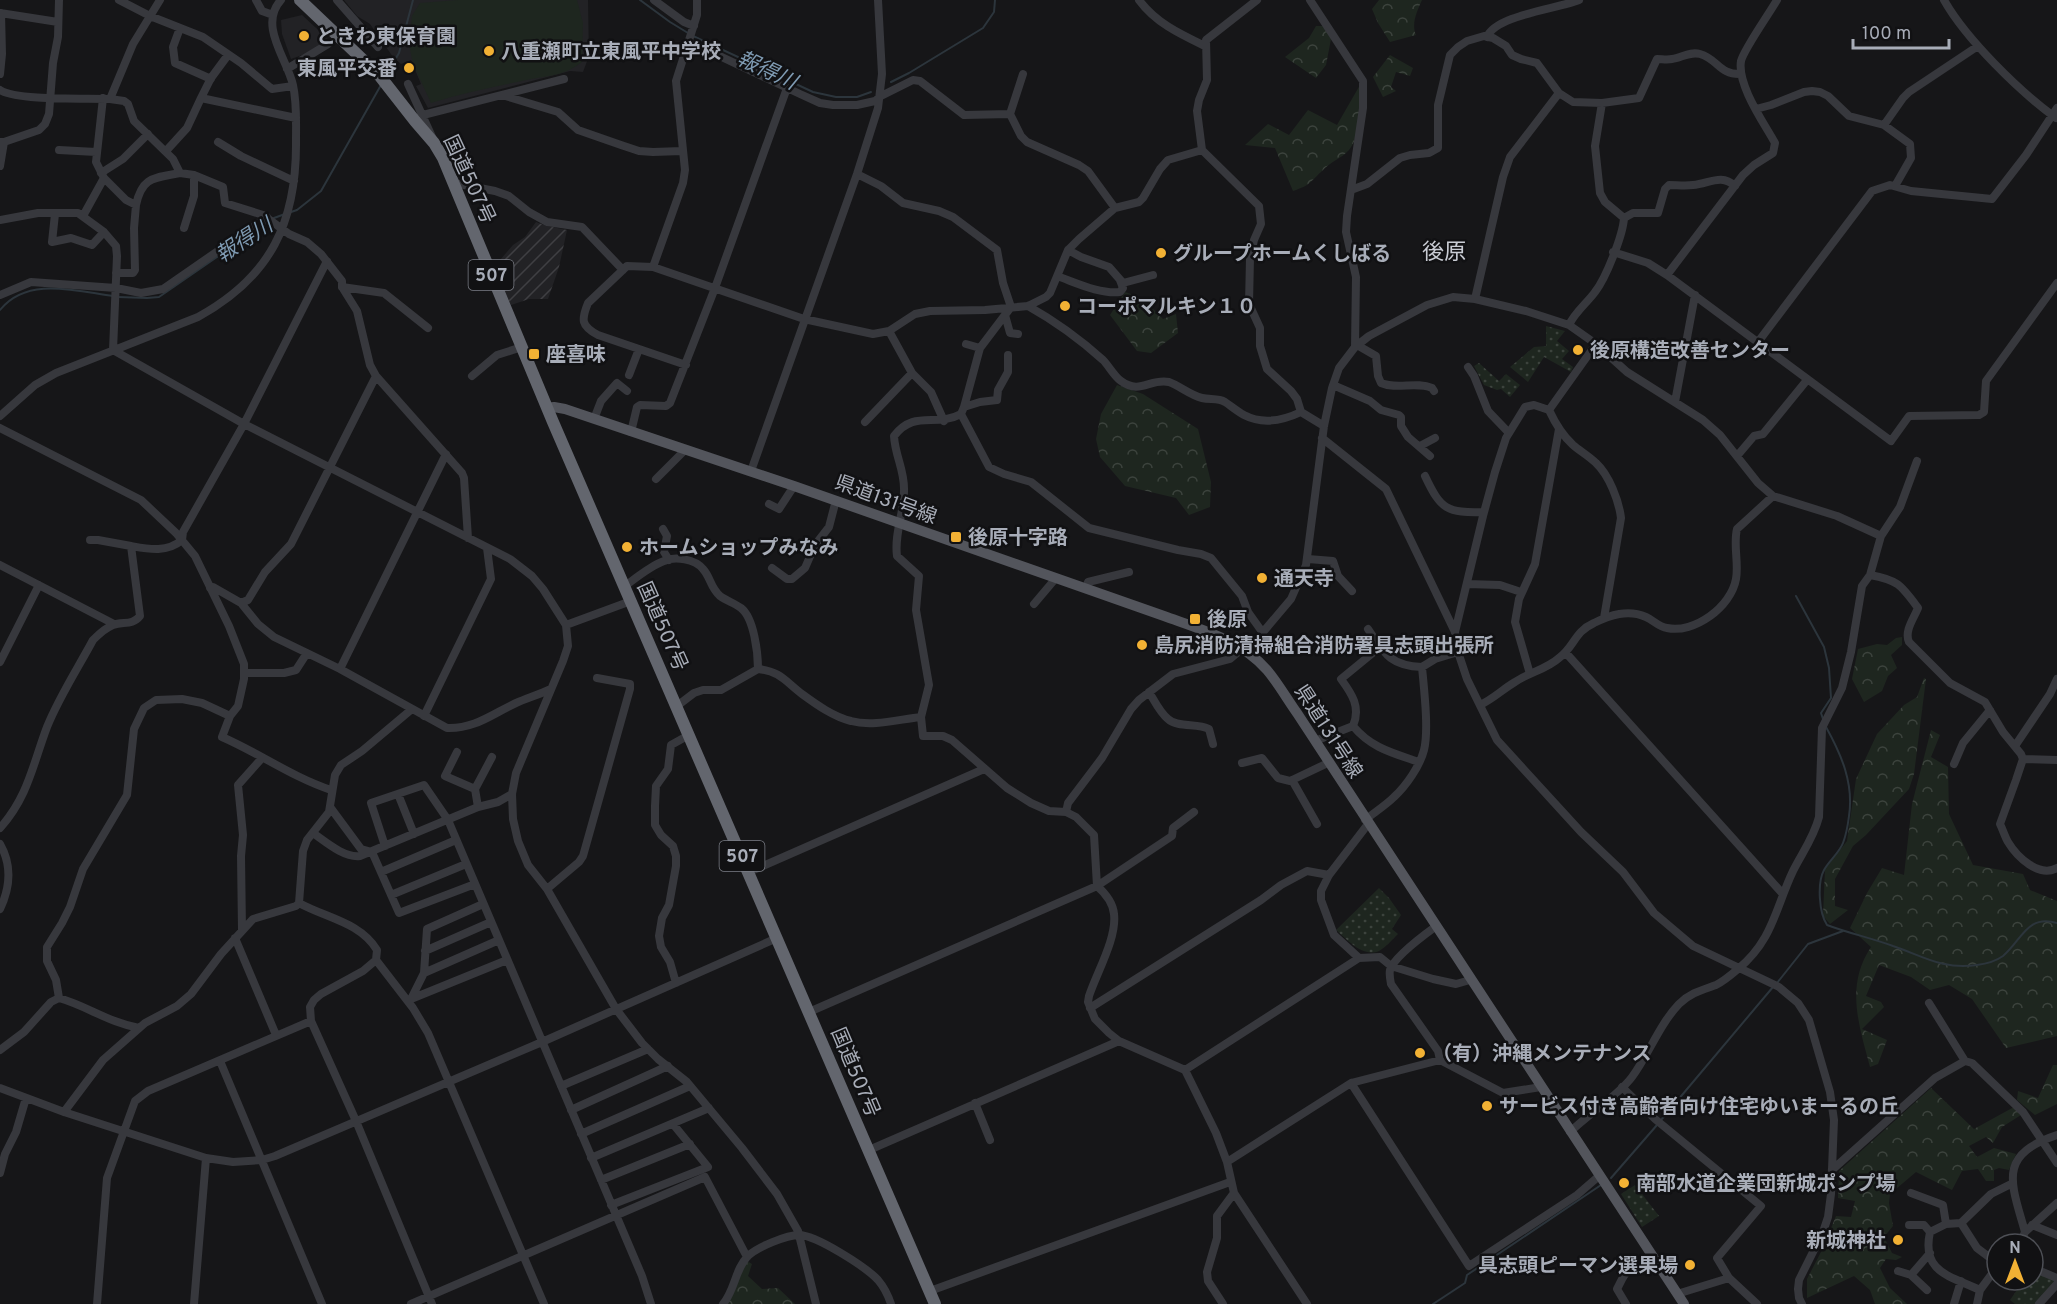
<svg xmlns="http://www.w3.org/2000/svg" width="2057" height="1304" font-family="Overpass,'Noto Sans JP',sans-serif">
	<style>
		.built { fill: #222225 }
		.industrial { fill: url(#industrial-furrows) }
		.grass { fill: url(#grass-dots) }
		.forest { fill: url(#forest-crowns) }
		.garden { fill: #1e261f }
		.lines { fill: none; stroke-linecap: round; stroke-linejoin: round }
		.stream { stroke: #2c353c; stroke-width: 2 }
		.minor { stroke: #37383d; stroke-width: 8 }
		.major { stroke: #53555c; stroke-width: 10 }
		.highway { stroke: #63666e; stroke-width: 12 }
		.poi-dot { fill: #f2b134; stroke: #111113; stroke-width: 2 }
		.labels { text-anchor: middle; stroke-width: 5; stroke-linejoin: round; paint-order: stroke }
		.shield { fill: #111113; stroke: #7b7e86; stroke-width: 1.5 }
		.shield-label { font-size: 18px; font-weight: bold; fill: #a8adb8 }
		.poi-label { font-size: 20px; font-weight: bold; fill: #a8adb8; stroke: #111113; text-anchor: start }
		.street-label { font-size: 20px; fill: #a8adb8; stroke: #111113 }
		.water-label { font-size: 21px; font-style: italic; fill: #7f9bb3; stroke: #111113 }
		.quarter-label { font-size: 22px; fill: #c9ccd4; stroke: #111113 }
	</style>
	<defs>
		<pattern id="industrial-furrows" width="10" height="10" patternUnits="userSpaceOnUse" patternTransform="scale(1.5)"><rect width="10" height="10" fill="#222225"/><path d="M-1 1l2-2M0 10L10 0M9 11l2-2" fill="none" stroke="#3f3f43"/></pattern>
		<pattern id="grass-dots" width="8" height="8" patternUnits="userSpaceOnUse" patternTransform="scale(1.5)"><rect width="8" height="8" fill="#1e261f"/><path d="M2 2h.1M6 6h.1" fill="none" stroke="#3c433d" stroke-width="1.8" stroke-linecap="round"/></pattern>
		<pattern id="forest-crowns" width="20" height="18" patternUnits="userSpaceOnUse" patternTransform="scale(1.5)"><rect width="20" height="18" fill="#1e261f"/><path d="M2 6a3 3 0 1 1 6 0M12 15a3 3 0 1 1 6 0" fill="none" stroke="#3c433d"/></pattern>
	</defs>
	<rect width="100%" height="100%" fill="#161618"/>
	<path class="built" d="M344,0h244l1,56 -6,16 -13,-1 -142,37 -12,-22 5,-2 -10,-24 -10,4 -8,-7 -23,-33 -13,-8z
		M302,15l26,24 -23,15 -14,5 -9,-25 -1,-14z"/>
	<path class="industrial" d="M536,222l11,4 20,4 -8,37 -11,32h-19l-18,6 -17,-38 19,-22 12,-8z"/>
	<path class="grass" d="M1546,326l19,5 -8,10 12,10 -7,8 11,8 -2,5 -27,-15 -16,25 -18,-15 24,-20 12,-1z
		M1479,363l20,18 7,-7 14,11 -10,12 -9,-8 -4,1 -13,-5 -10,-19z
		M1379,888l10,10 12,17 -9,14 6,5c-5,5 -13,14 -19,17 -17,7 -32,-12 -43,-21z
		M1635,1185l24,31 -17,11 -21,-33z
		M2033,1271l24,10 -22,23h-20l-5,-4 14,-20h9z"/>
	<path class="forest" d="M1379,0h43c-5,11 -11,24 -6,35l-26,7 -12,-19 -6,-14z
		M1316,26h7l8,13 -5,26 -10,13 -31,-21 24,-19z
		M1390,55l23,13 -3,8 -14,-4 -5,15 5,4 -13,6 -10,-20z
		M1360,85c0,17 1,51 -11,65 -7,8 -19,12 -26,20 -13,12 -12,15 -30,21l-18,-43 -30,-3 23,-21 21,11 19,-25 29,15z
		M1125,292l17,6 21,21 13,-5 2,19 -27,20 -14,-2 -27,-36z
		M1117,385l26,9 55,35 13,53 -1,25 -21,8 -13,-17 -51,-12 -25,-29 -4,-18 5,-25z
		M1902,637v8l-11,10 6,13 -9,8 -6,15 -18,11 -12,-23 6,-30 19,-5 10,1 9,-7z
		M1924,678l2,1 -12,95 -5,15 -43,46 -13,11 -18,33v27l13,4 -18,14 -7,-8 2,-47 22,-28 9,-62 21,-45 27,-29 13,-8z
		M1931,730l9,5 -9,22 17,10 1,47 24,51 50,9 7,16 27,11v135l-51,12 -34,-49 -23,-14 -19,5 -19,-13 -32,-12 -13,31 15,6 3,5 -22,22 25,11 -9,24 -8,3c-11,-42 -25,-81 1,-120l-21,-19 17,-35 15,-25 22,7 8,-71z
		M2053,1065h4v39l-22,11 -18,-15 1,-9 20,7z
		M1931,1088l43,41 40,-22 7,8 -19,12 -9,16 -7,-6 -17,9 8,11 17,-9 22,6 -7,16 -10,-2 -5,2v11h-8l-8,-12 -16,2 -10,19 -36,-18 -26,22 -1,9 4,23 -9,11 8,16 10,4 -6,3 -10,-1 -6,9 10,20 17,16h-32l-5,-14 -16,-14 -47,22v-19l15,-29 14,-34 15,1 4,-16 -17,-3 1,-27z
		M747,1261l5,3 -4,12 14,13 16,-1 17,16h-70z"/>
	<path class="garden" d="M458,0h119l6,23 -1,39c-20,15 -33,13 -56,18 -32,7 -64,13 -95,23l-18,-39 -4,-20 3,-28 8,-13z"/>
	<g class="lines">
		<path class="stream" d="M640,0l30,22 18,11
			M693,36l120,56 23,5h21l14,-5
			M385,77l14,-24 14,-53
			M891,82l18,-9 74,-45 11,-16 1,-12
			M291,212l6,-2 24,-19 60,-106
			M274,218l11,-4
			M118,297l29,1 12,-1 110,-76
			M0,310c27,-34 76,-19 113,-14
			M1796,596l28,51 5,21 2,30 -10,15 3,9
			M1826,727c15,27 28,56 23,89 -1,8 -3,19 -6,27 -4,10 -14,18 -19,27 -7,13 -5,43 3,55 21,8 44,13 66,21 30,10 49,24 84,19 8,-1 19,-4 26,-9 19,-16 24,-42 54,-33
			M1777,983l31,-39 35,-13
			M1661,1120l112,-133
			M1611,1178l46,-53
			M1433,1304l32,-21 2,-8 134,-90"/>
		<path class="minor" d="M119,0l31,16 53,21 38,26 31,26 21,-3
			M256,0l6,11 11,4
			M337,0l41,47
			M654,0l30,22 10,4
			M1139,0c17,23 41,34 66,46
			M1257,0l-51,40 1,40 -8,20 -2,11 5,39 57,56 2,18 -7,16 -4,18 -1,46 11,24v18l7,23 24,22 6,8 4,13 23,14
			M1310,0l53,81v27l-16,108 -1,16 10,45 -1,70
			M1944,0c22,39 75,91 112,118
			M0,13l58,9
			M180,28l-7,19 2,16 36,16
			M1487,37c9,-22 70,-28 92,-37
			M690,42l110,52 20,9 13,2h24l18,-4 6,-5 32,-16 7,1 44,34 46,-1 11,22 6,6 52,23 9,6 27,37
			M228,55l-17,23 -10,20 95,20
			M287,69l41,-25
			M0,74l2,-20 -1,-41
			M408,84l25,55
			M0,90c16,11 87,8 110,9l14,2 4,3 6,17 39,38 7,14 14,2 29,12 2,16 38,12 26,19 18,8 14,12 21,27v6l15,24 13,54 6,11 86,97 2,5 4,60
			M502,95l56,17 20,18 43,15 18,6 14,1 29,-1
			M110,99l23,-55 27,-44
			M1602,103l-7,43 5,47 5,9 19,16
			M1756,109l15,-4 33,-13 8,-1 8,1 8,4 21,20 35,9 26,19 1,14 -16,28
			M1010,114l13,-40
			M414,120l9,-5 141,-36
			M1884,125l19,-27 6,-6 69,-46
			M0,142h4l35,-12 6,-6 4,-10 4,-51 5,-26 1,-37
			M218,142l23,14 53,25
			M59,150l37,2
			M166,151l21,-23 14,-30
			M0,166l4,-24
			M101,173l22,-14 25,-25
			M857,174l24,12 22,17 36,8 14,6 44,33 6,33 8,24 -31,41 -16,59 -3,7c-26,14 -46,-5 -67,22 1,20 11,35 10,55 0,22 -10,43 -7,65l22,20 -3,34 13,75 -8,32 2,19h20l9,4 55,48 24,15 18,8 17,1 10,5 18,18 3,51c8,7 16,17 17,28 3,24 -17,58 -25,82l-1,6 7,17 14,14 10,8 66,29 31,63 11,29 7,31 73,111
			M104,178l22,22 10,5c6,-29 19,-27 44,-32
			M454,183l41,8 14,5 20,16 18,10 35,5 41,43
			M1351,190l16,-6 33,-26 10,-3 19,-2 9,-5v-43l12,-50 8,-8 9,-6 17,-5 9,2 13,8 6,9 9,4 16,4 22,30 14,9 29,1 37,-5 18,-39c5,0 10,1 15,0 9,-1 18,-8 28,-5 18,5 19,21 41,20
			M55,214l-3,28 19,-4 21,7 12,-13
			M83,216l21,-38 -8,-16 7,-64
			M1624,218l9,-5h25l7,-24 4,-4c8,0 16,1 24,0 16,-1 28,-12 42,1
			M0,220l38,-7h40l26,19 12,14 1,10 -4,94
			M184,228l10,-32v-21
			M1068,250l13,7 28,10 14,16 30,-8
			M1613,252l35,11 19,12 224,166 18,-25 70,-1 5,-3 2,-31 71,-98
			M653,267l30,-84 2,-13 -9,-89 21,-66v-15
			M116,273h17l2,-3 -1,-42 2,-23
			M1667,275l76,-100 11,-10 19,-12 2,-10c-11,-20 -38,-58 -34,-82 3,-12 28,-47 36,-61
			M1057,276c20,7 42,18 63,16l3,-4 -3,-8
			M342,287l42,6 44,35
			M0,295l31,-13 85,6 25,5 22,-4 104,-72
			M1475,299l28,-122 7,-20 49,-64
			M1028,306c25,14 54,35 75,54 6,6 11,16 18,21 19,14 29,-3 48,1 11,4 21,13 33,16 8,2 16,0 23,4 6,4 12,9 19,13 19,10 38,6 57,-3
			M1005,315l5,18 8,1
			M1569,325c6,-13 18,-22 26,-33 11,-14 28,-57 29,-74
			M889,331l23,42 19,19 13,29
			M1758,342l114,-151 18,-6 21,6 81,8 34,-44 31,-47
			M966,344l14,4
			M1357,345l19,11 2,20 3,7c16,7 35,-2 51,5l2,3
			M113,350l131,74 266,135 22,17 11,13 23,36 2,21 -5,15 -47,112 -4,21 1,25 5,22 10,24 19,24 69,120 26,34 16,16 29,23 55,66 35,46 21,37 18,73
			M686,365l-88,-30c-17,-9 -17,-15 -10,-32l39,-37 26,1 151,52 69,15 16,-3 26,-17 15,-3 55,-1 43,-4 18,-9 4,-4 18,-43 11,-11 36,-31 24,-6 4,-4 17,-29 8,-9 34,-10
			M1468,367l6,9 14,35 21,22
			M629,375l10,-26
			M472,376l25,-21 25,-8
			M1333,385l37,16 11,9 18,5 2,2v9l7,11 22,19
			M1675,402l20,-107
			M964,407l16,-5 17,-2 1,-10 10,-18v-17
			M1549,410l47,-66
			M961,414l28,53 15,7 27,8 58,46 89,22 23,4 10,4 31,38 6,16 15,21
			M0,416l35,-31 21,-12 142,-56c73,-40 99,-95 98,-177 0,-18 1,-37 -3,-55 -6,-26 -35,-60 -12,-85
			M594,419l7,-18 16,-18 10,8
			M865,422l47,-49
			M0,428l141,72 35,33 19,23 34,70 15,38v15l-6,27 -8,10 -8,21c37,16 70,40 109,53
			M631,432l6,-25 3,-2 26,1 4,-3 45,-115 72,-200
			M1322,438l64,51 69,143 3,20 9,27 30,61 84,92 42,40 31,41 39,33 86,41 19,16 11,17 21,72 4,28 -3,74 -3,23 -5,15 -24,48 -1,9 1,9 3,6
			M1420,446l15,-8
			M1737,456l17,-20 9,-2 44,-54
			M751,471l106,-297 21,-66 4,-34 -4,-74
			M1425,476c16,34 22,37 59,36
			M656,479l29,-29
			M769,504l10,5 15,-23
			M663,529l4,7 -3,16 5,8
			M90,540h8l33,6
			M1308,559l25,2 5,15 14,15
			M0,565l114,59
			M772,568l15,11h5l13,-11 10,-23 14,-18 7,-27
			M1870,575c28,5 31,10 48,33 -4,10 -14,23 -9,34l41,41 35,19 18,30 18,22 2,5 -7,21 -16,44c3,6 5,13 8,18 9,15 31,36 49,26
			M1467,584l33,1 21,7
			M625,586c11,-8 25,-20 39,-25 11,-5 31,-2 39,8 8,9 7,18 17,27 7,5 14,7 21,12 13,10 17,45 17,61
			M210,588l3,-1 28,16 17,21 16,13 66,32 107,59c28,1 45,-14 69,-25 12,-5 24,-9 35,-14
			M1086,588l2,-6 41,-10
			M241,603l7,-3 17,-28 26,-28 85,-168
			M1034,604l22,-26
			M566,625l65,-24
			M1368,629c16,24 22,37 54,38
			M1455,632l28,-116 12,-44 11,-34 19,-31 9,-2 15,5c6,13 13,25 24,35 7,6 16,11 23,18 13,12 23,38 25,55l-17,100
			M1247,651l44,-52 15,-34 18,-139 8,-38 7,-20 16,-21 14,-11 58,-31 26,-8 22,2 51,12 43,14 27,19 31,28 76,48 17,15 38,48 15,13 64,20 44,20
			M1566,653l216,240
			M0,662l39,-77
			M340,669l106,-215
			M244,673h40l12,-3 11,-17
			M1530,674l-15,-52 4,-23 16,-35 24,-135
			M1149,692c5,8 11,21 19,27 10,9 29,4 41,10l4,15
			M1480,705c13,-6 23,-16 35,-23 13,-9 32,-13 44,-24 16,-12 15,-26 35,-35 16,-8 34,-14 52,-6 7,3 13,10 21,11 27,6 64,-21 69,-49 3,-16 -3,-34 1,-50l36,-33
			M677,706l17,-13 9,-3h18l37,-21c22,2 28,13 44,25 15,11 32,23 49,27 22,6 49,-2 70,-4
			M424,716l67,-137 -4,-31
			M1353,726c18,22 40,27 66,36
			M1315,741l38,-15c8,-19 -1,-32 -12,-47l39,-32
			M2015,746l35,-52 7,-15
			M457,752l-12,24 30,13
			M2023,759l34,1
			M1242,763l20,-5 16,20 12,3 38,-18
			M1954,764l9,-21 27,-33
			M1292,780l25,44
			M398,794l16,40
			M330,807l31,42 11,3 27,61 76,-29
			M478,807l-3,-18 17,-32
			M1066,812l2,-9 34,-45 29,-49 8,-9 34,-26 57,-15 13,-11
			M1365,820c10,-8 21,-15 29,-23 12,-11 26,-31 30,-47 5,-20 0,-61 -2,-83l13,-8 23,-7
			M0,828c28,-31 33,-64 47,-101 12,-30 31,-59 46,-87 6,-6 12,-12 20,-15 10,-4 19,1 27,-9l-9,-70c17,3 36,7 51,-6l1,-8 61,-108 83,-163
			M313,833c13,9 31,25 47,23l118,-49 20,-5 14,-8
			M0,844c12,21 10,44 0,65
			M385,846l-14,-43 53,-18 24,35 194,456 9,28
			M381,872l75,-32
			M749,872l235,-103
			M547,889l32,-27 4,-6 47,-167v-5l-33,-6
			M391,895l75,-31
			M299,903c27,15 61,19 78,47l-1,10 37,48 15,25 116,271
			M299,903l4,-52 4,-11 22,-28 6,-37 6,-10 21,-14 50,-42
			M1435,927c-11,8 -41,30 -45,43 -1,4 0,9 1,14l47,67 2,9
			M242,930l-1,-74 2,-21 -5,-50 24,-27
			M235,938l41,97
			M425,951l66,-29
			M1359,958l-25,-23 -13,-35v-9l8,-16 39,-51
			M376,960l-13,11 -42,23 -7,6 -4,7 1,14 45,100 76,183
			M424,973l75,-33
			M676,983l-6,-21 -9,-15 -2,-11 3,-18 7,-13 7,-39v-10l-3,-10 -12,-11 -6,-10v-19l1,-20 12,-17 3,-24 18,-10
			M59,998l-3,-18 -9,-19v-14l15,-24 8,-16 13,-38 44,-74 7,-66 10,-21 12,-8 26,-1 20,4 28,13
			M411,999l13,-26 3,-44 56,-25
			M411,999l96,-39
			M1929,1003l36,58
			M1090,1008l171,-108 20,-15 26,-14 22,4
			M809,1012l288,-126 75,-50 1,-8 21,-16
			M0,1050l24,-18 27,-30 8,-4c28,8 51,25 80,30
			M220,1061l102,243
			M1185,1070l174,-112 21,-1 11,9 42,13 23,5 14,-4
			M1351,1083l118,183 108,-71 22,-19
			M561,1086l87,-37
			M1622,1087l33,32 106,87 -44,52 12,20 28,26
			M0,1088l64,24 142,46 27,4 29,-2 13,-4 267,-114 235,-104
			M975,1103l15,37
			M571,1110l97,-44
			M64,1112l39,-52 42,-37 32,-17 14,-12 30,-40 32,-35 43,-13 3,-3
			M1570,1132c18,-18 48,-36 62,-55 17,-23 27,-52 47,-73 11,-11 23,-14 37,-19 8,-4 15,-10 22,-16 35,-29 37,-60 55,-98 9,-18 21,-34 26,-54l3,-89 20,-40 9,-36 11,-66 8,-11 11,-39 19,-29 17,-46
			M581,1134l109,-48
			M869,1150l250,-109
			M591,1158l118,-50
			M1227,1162l124,-79 89,-23 63,33 38,-6
			M1832,1170l103,-92 30,-17 7,2 51,49 34,51
			M0,1173l5,-19 11,-22 10,-34
			M601,1180l89,-36
			M1911,1193l32,12 3,19
			M611,1205l97,-38 -35,-43
			M1961,1223l16,25 20,15
			M1909,1225h15l6,7
			M2032,1225l25,10
			M2025,1232c-14,-50 -28,-77 32,-97
			M2020,1244l5,-12 32,-29
			M2033,1268l24,10
			M1898,1271l13,4 16,15
			M1911,1275l19,-22
			M1980,1290c-29,-14 -59,-17 -50,-58l16,-8 15,-1 30,-29 20,-10
			M930,1291l300,-109
			M1677,1294l52,-16
			M97,1304l10,-126 28,-77 13,-10 163,-70
			M194,1304l12,-146
			M411,1304l294,-127 42,80
			M723,1304c12,-14 12,-35 25,-48 9,-9 39,-21 51,-21 17,0 67,32 79,45 6,7 10,15 13,24
			M1223,1304l-15,-23 -1,-9 10,-34v-22l17,-23
			M1626,1304l-9,-15c7,-13 8,-22 26,-22 6,0 9,1 15,-2
			M1954,1304l7,-23
			M1977,1304l3,-14 17,-23
			M2039,1304l18,-20"/>
		<path class="major" d="M547,408l7,-1 11,2 229,77 370,130c36,13 77,24 103,54 11,13 20,29 30,43l387,591"/>
		<path class="highway" d="M300,0l79,75 36,46 19,22 9,15 110,264 382,882"/>
	</g>
	<g class="poi-dot">
		<circle cx="304" cy="36" r="6"/>
		<circle cx="489" cy="51" r="6"/>
		<circle cx="409" cy="68" r="6"/>
		<circle cx="1161" cy="253" r="6"/>
		<circle cx="1065" cy="306" r="6"/>
		<circle cx="1578" cy="350" r="6"/>
		<rect x="528" y="348" width="12" height="12" rx="3"/>
		<rect x="950" y="531" width="12" height="12" rx="3"/>
		<circle cx="627" cy="547" r="6"/>
		<circle cx="1262" cy="578" r="6"/>
		<rect x="1189" y="613" width="12" height="12" rx="3"/>
		<circle cx="1142" cy="645" r="6"/>
		<circle cx="1420" cy="1053" r="6"/>
		<circle cx="1487" cy="1106" r="6"/>
		<circle cx="1624" cy="1183" r="6"/>
		<circle cx="1898" cy="1240" r="6"/>
		<circle cx="1690" cy="1265" r="6"/>
	</g>
	<g class="labels">
		<g class="shield">
			<rect x="468.5" y="260" width="45" height="30" rx="4.5"/>
			<rect x="719.5" y="841" width="45" height="30" rx="4.5"/>
		</g>
		<g class="shield-label">
			<text x="491" y="281">507</text>
			<text x="742" y="862">507</text>
		</g>
		<g class="poi-label">
			<text x="316" y="43">ときわ東保育園</text>
			<text x="501" y="58">八重瀬町立東風平中学校</text>
			<text x="397" y="75" text-anchor="end">東風平交番</text>
			<text x="1173" y="260">グループホームくしばる</text>
			<text x="1077" y="313">コーポマルキン１０</text>
			<text x="1590" y="357">後原構造改善センター</text>
			<text x="546" y="361">座喜味</text>
			<text x="968" y="544">後原十字路</text>
			<text x="639" y="554">ホームショップみなみ</text>
			<text x="1274" y="585">通天寺</text>
			<text x="1207" y="626">後原</text>
			<text x="1154" y="652">島尻消防清掃組合消防署具志頭出張所</text>
			<text x="1432" y="1060">（有）沖縄メンテナンス</text>
			<text x="1499" y="1113">サービス付き高齢者向け住宅ゆいまーるの丘</text>
			<text x="1636" y="1190">南部水道企業団新城ポンプ場</text>
			<text x="1886" y="1247" text-anchor="end">新城神社</text>
			<text x="1678" y="1272" text-anchor="end">具志頭ピーマン選果場</text>
		</g>
		<g class="street-label">
			<text transform="translate(470 179) rotate(65)" y="7">国道507号</text>
			<text transform="translate(886 499) rotate(20)" y="7">県道131号線</text>
			<text transform="translate(663 626) rotate(66)" y="7">国道507号</text>
			<text transform="translate(1329 731) rotate(57)" y="7">県道131号線</text>
			<text transform="translate(856 1072) rotate(67)" y="7">国道507号</text>
		</g>
		<g class="water-label">
			<text transform="translate(767 70) rotate(25)" y="7">報得川</text>
			<text transform="translate(244 240) rotate(-33)" y="7">報得川</text>
		</g>
		<g class="quarter-label">
			<text x="1444" y="259">後原</text>
		</g>
	</g>
	<g transform="translate(2015 1262)"><circle r="28" fill="#111113" stroke="#4d4f55" stroke-width="1.5"/>
	<path d="M0-4.5L10 22L0 15L-10 22Z" fill="#f2b134"/>
	<text y="-9" font-size="16" font-weight="bold" text-anchor="middle" fill="#a8adb8">N</text>
	</g>
	<path d="M1853 39v9h96v-9" fill="none" stroke="#a8adb8" stroke-width="3"/>
	<text x="1862" y="39" font-size="18" fill="#a8adb8" stroke="#111113" stroke-width="4.5" paint-order="stroke">100 m</text>
</svg>
